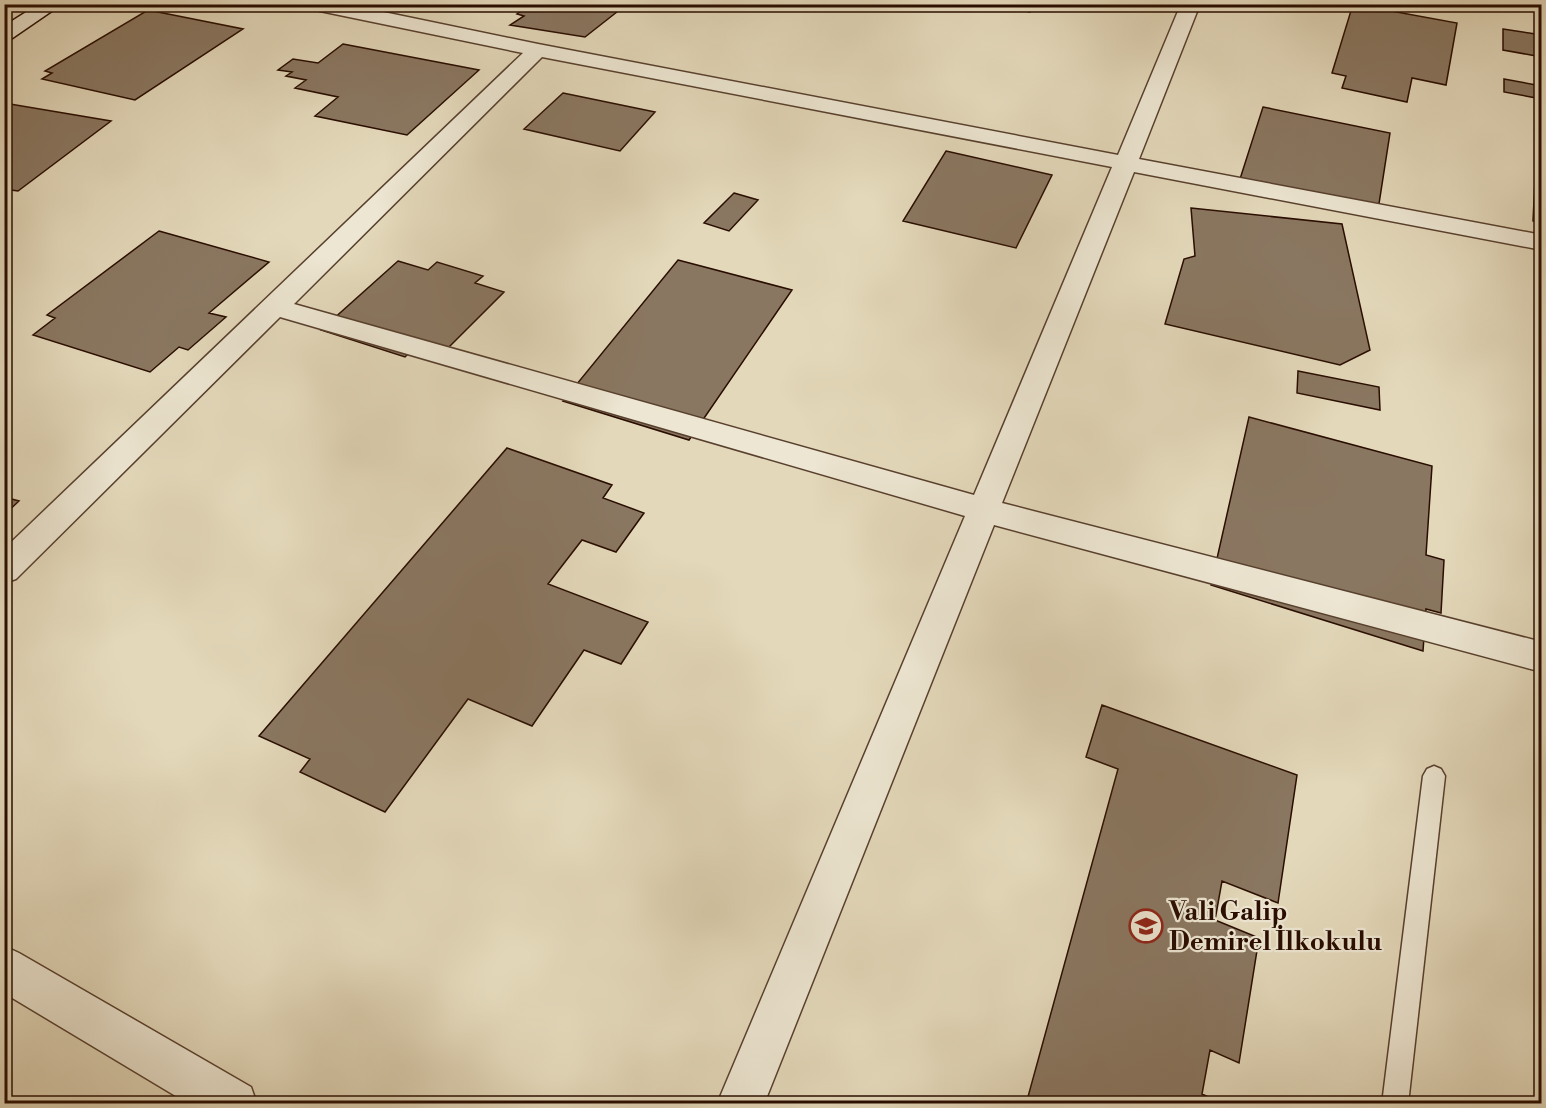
<svg xmlns="http://www.w3.org/2000/svg" width="1546" height="1108" font-family="'Libre Bodoni',serif">
	<style>
		.building { fill: #8a7761; stroke: #290d00; stroke-width: 1.5 }
		.lines { fill: none; stroke-linecap: round; stroke-linejoin: round }
		.lane-casing { stroke: #58402e; stroke-width: 3 }
		.street-casing { stroke: #58402e; stroke-width: 3 }
		.secondary-casing { stroke: #290d00; stroke-width: 3 }
		.lane { fill: #ede6d2; fill-rule: evenodd }
		.street { fill: #ede6d2; fill-rule: evenodd }
		.secondary { fill: #ede6d2; fill-rule: evenodd }
		.labels { text-anchor: middle; stroke-width: 4.5; stroke-linejoin: round; paint-order: stroke }
		.near-poi-label { font-size: 26px; font-weight: bold; fill: #290d00; stroke: #ede6d2; text-anchor: start }
	</style>
	<rect width="100%" height="100%" fill="#e3d8ba"/>
	<filter id="stains"><feTurbulence type="fractalNoise" baseFrequency=".00333" numOctaves="4"/><feColorMatrix values="0 0 0 0 .2 0 0 0 0 .09 0 0 0 0 .02 0 0 0 .5 -.17"/></filter>
	<radialGradient id="worn" r=".72"><stop offset=".6" stop-color="#630" stop-opacity="0"/><stop offset="1" stop-color="#630" stop-opacity=".3"/></radialGradient>
	<path class="building" d="M530,4h97l-42,33 -75,-12 14,-9 -7,-2z
		M984,4h49l-3,8z
		M1353,4l104,19 -11,62 -34,-7 -5,24 -65,-14 4,-12 -14,-3z
		M148,10l95,19 -108,71 -93,-21 10,-6 -7,-2z
		M1503,29l39,6v22l-39,-7z
		M343,44l136,26 -72,65 -92,-19 23,-19 -43,-9 11,-8 -20,-4 6,-4 -14,-2 15,-11 25,4z
		M1504,79l38,7v13l-38,-7z
		M563,93l92,19 -35,39 -96,-22z
		M4,103l107,18 -93,70 -14,-2z
		M1263,107l127,26 -12,77 -138,-31z
		M1537,140l5,1v82l-9,-2z
		M946,151l106,24 -36,73 -113,-27z
		M734,193l24,7 -29,31 -25,-8z
		M1191,208l151,16 28,126 -30,15 -175,-41 19,-65 11,-3z
		M159,231l110,31 -60,51 17,4 -38,33 -9,-3 -29,25 -117,-37 22,-17 -8,-3z
		M678,260l114,30 -103,150 -126,-39z
		M398,261l30,9 9,-8 46,14 -8,7 29,9 -68,68 -26,-8 -5,5 -84,-27z
		M1298,371l81,16 1,23 -83,-17z
		M1249,417l183,49 -6,89 18,5 -3,53 -15,-4 -3,42 -212,-66z
		M507,448l105,37 -9,13 41,15 -28,39 -34,-12 -34,44 100,38 -27,42 -37,-14 -52,76 -64,-27 -83,113 -85,-40 10,-13 -51,-23z
		M4,497l15,4 -15,14z
		M1102,705l195,70 -19,128 -56,-22 -7,39 44,18 -20,125 -29,-13 -8,44 21,10h-197l92,-335 -32,-12z"/>
	<g class="lines">
		<g class="lane-casing">
			<path id="lane" d="M1434,766l7,3 4,7 -37,328h-26l41,-328 4,-7z"/>
		</g>
		<g class="street-casing">
			<path id="street" d="M306,4h39l193,40 580,111 63,-151h19l-61,155 403,76v15l-408,-78 -132,331 540,139v30l-548,-147 -230,579h-47l248,-588 -685,-199 -264,262 -12,4v-34l519,-496 -208,-43 -7,-2zM542,57l570,110 -138,328 -680,-191z
				M4,946l15,7 232,134 6,17h-68l-185,-111z"/>
		</g>
		<g class="secondary-casing">
			<path id="secondary" d="M39,4h23l-51,35 -7,2v-15z"/>
		</g>
		<use href="#lane" class="lane"/>
		<use href="#street" class="street"/>
		<use href="#secondary" class="secondary"/>
	</g>
	<defs>
		<g id="school-ring" transform="scale(1.725)"><circle r="9.5" fill="#ede6d2" stroke="#8f2418" stroke-width="1.5"/><path d="M0-5L7-2L0 1L-7-2ZM-4 1L0 2.5L4 1V4Q0 6-4 4Z" fill="#8f2418"/></g>
	</defs>
	<g fill-rule="evenodd">
		<use href="#school-ring" x="1146" y="926"/>
	</g>
	<g class="labels">
		<g class="near-poi-label">
			<text x="1169" y="920">Vali Galip<tspan x="1169" dy="30">Demirel İlkokulu</tspan></text>
		</g>
	</g>
	<rect width="1546" height="1108" fill="none" stroke="#e3d8ba" stroke-width="24"/>
	<rect x="6" y="6" width="1534" height="1096" fill="none" stroke="#290d00" stroke-width="3"/>
	<rect x="12" y="12" width="1522" height="1084" fill="none" stroke="#290d00" stroke-width="1.5"/>
	<rect width="100%" height="100%" filter="url(#stains)"/>
	<rect width="100%" height="100%" fill="url(#worn)"/>
</svg>
